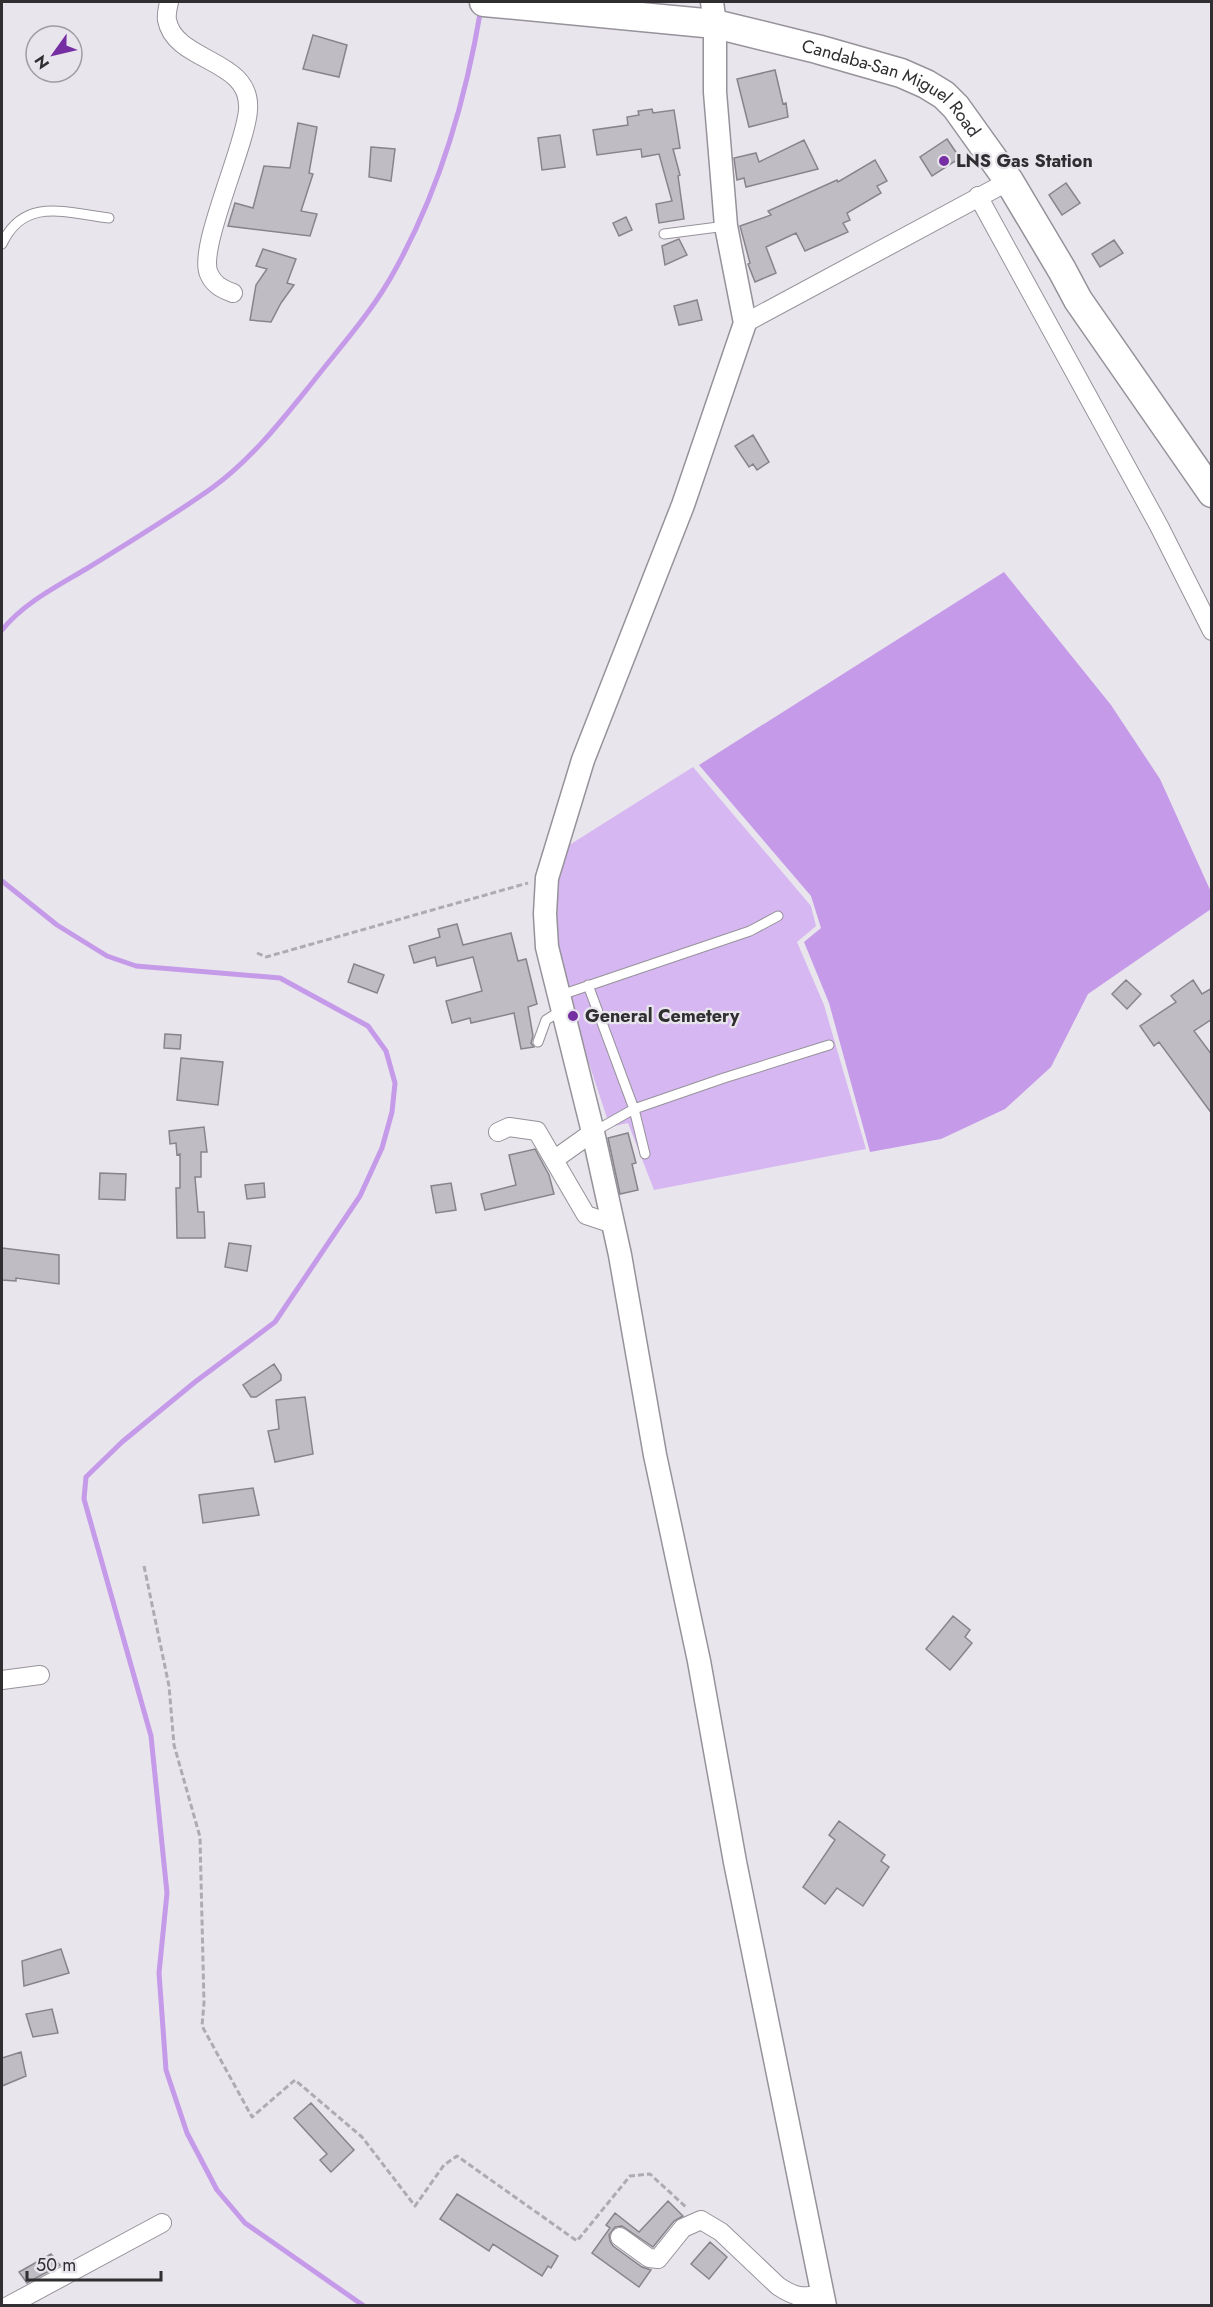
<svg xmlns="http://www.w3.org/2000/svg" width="1213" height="2307" font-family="Jost,sans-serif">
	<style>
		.green { fill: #d6b7f1 }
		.water { fill: #c59ae9 }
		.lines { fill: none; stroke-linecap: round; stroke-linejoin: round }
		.stream { stroke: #c59ae9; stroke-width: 5 }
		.building { fill: #c0bcc3; stroke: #88848b; stroke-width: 1.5 }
		.service-casing { stroke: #96929a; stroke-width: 11 }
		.minor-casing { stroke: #96929a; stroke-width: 20 }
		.tertiary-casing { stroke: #96929a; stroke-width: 25 }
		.primary-casing { stroke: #96929a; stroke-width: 31 }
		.path { stroke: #aeabb1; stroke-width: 3; stroke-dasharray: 6 3; stroke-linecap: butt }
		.service { stroke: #fff; stroke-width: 9 }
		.minor { stroke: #fff; stroke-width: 18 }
		.tertiary { stroke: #fff; stroke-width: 22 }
		.primary { stroke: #fff; stroke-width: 28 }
		.poi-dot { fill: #752fa2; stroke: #e9e5ed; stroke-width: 2 }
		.labels { text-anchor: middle; stroke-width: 4.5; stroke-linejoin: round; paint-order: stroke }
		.street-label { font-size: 18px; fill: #302e31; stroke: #e9e5ed }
		.poi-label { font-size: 18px; font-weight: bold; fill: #302e31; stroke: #e9e5ed; text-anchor: start }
	</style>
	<rect width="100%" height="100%" fill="#e9e5ed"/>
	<path class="green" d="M693,767l118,139 5,20 -19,16 27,63 42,144 -212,41 -26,-67 -18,4 -49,-148 -8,-43 2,-82z"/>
	<path class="water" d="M1004,572l107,133 49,74 51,113v17l-123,85 -37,73 -46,42 -64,30 -71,13 -41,-149 -25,-61 17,-14 -10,-32 -112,-131z"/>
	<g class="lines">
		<path class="stream" d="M2,630c22,-27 54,-43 84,-61 42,-26 85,-52 126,-81 39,-28 70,-68 100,-105 28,-36 61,-72 83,-113 45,-81 71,-171 86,-262
			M2,881l55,44 50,31 29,10 144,12 88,48 18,25 9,32 -3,29 -10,36 -22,48 -85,126 -80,60 -73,60 -36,35 -2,22 67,237 16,157 -8,80 7,97 21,63 30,57 28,33 119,83"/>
	</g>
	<path class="building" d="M313,35l34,10 -8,32 -36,-8z
		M775,70l8,34 3,-1 2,14 -39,10 -12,-48z
		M652,109l1,4 21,-3 6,38 -7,1 7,26 -2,1 6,43 -25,4 -3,-19 16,-3 -13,-47 -17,3 -1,-8 -44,6 -4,-25 35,-5 -1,-8 12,-2 -1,-4z
		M298,123l19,4 -8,46 4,1 -12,37 16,3 -7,22 -82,-10 7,-23 18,5 11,-42 26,2z
		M560,135l5,32 -23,3 -4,-32z
		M947,139l13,19 -28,18 -12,-19z
		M804,140l14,29 -72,18 -2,-9 -7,2 -3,-22 22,-5 3,9z
		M371,147l24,2 -4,32 -22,-4z
		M875,160l12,21 -10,5 4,7 -34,20 3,7 -7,3 5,9 -43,19 -9,-18 -30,14 10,26 -21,9 -7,-18 2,-1 -10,-37 31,-11 -3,-4 69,-31 1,2z
		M1066,183l14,20 -18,12 -13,-20z
		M626,217l6,13 -13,6 -6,-13z
		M679,239l8,16 -22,10 -3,-19z
		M1114,240l9,13 -23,14 -8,-13z
		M263,249l33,10 -9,24 7,2 -13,18 -10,19 -21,-2 6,-35 11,-16 -11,-3z
		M697,300l5,20 -23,5 -5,-19z
		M753,435l16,27 -12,8 -4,-6 -4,3 -14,-21z
		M457,924l6,21 48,-12 7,28 8,-2 11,45 -9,3 5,29 -2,7 3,4 -13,2 -7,-36 -43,10 -1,-5 -18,5 -6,-22 36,-10 -9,-34 -36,9 -2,-9 -21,6 -5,-17 31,-9 -2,-8z
		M354,964l30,11 -7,18 -29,-11z
		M1126,980l15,14 -14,15 -15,-15z
		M1193,980l9,14 10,-6v31l-18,12 18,24v59l-53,-72 -5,4 -14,-20 36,-24 -5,-6z
		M165,1034l16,1 -1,14 -16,-1z
		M181,1058l42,4 -5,43 -41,-5z
		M204,1127l3,25h-6v25h-6l3,35h6l1,26h-28l-1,-50h4v-34l-3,1 -1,-12 -6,1 -1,-13z
		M628,1133l8,30 -4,1 6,26 -18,4 -12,-56z
		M535,1149l14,26 5,19 -69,16 -4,-16 35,-9 -7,-30z
		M100,1173l26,1 -1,26 -26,-1z
		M264,1183l1,14 -18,2 -2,-14z
		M451,1183l5,27 -20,3 -5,-27z
		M229,1243l22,3 -4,25 -22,-4z
		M2,1248l57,7v29l-43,-6v3l-14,-1z
		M274,1364l7,11v5l-25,17h-5l-8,-12z
		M305,1397l8,57 -38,8 -7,-31 11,-2 -3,-29z
		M253,1488l6,27 -56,8 -4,-28z
		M953,1616l17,14 -5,7 7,6 -22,27 -24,-21z
		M839,1821l46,34 -4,6 8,6 -26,39 -26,-18 -12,16 -22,-17 32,-47 -6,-5z
		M61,1949l8,24 -45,13 -2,-25z
		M52,2009l6,24 -25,4 -7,-23z
		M21,2052l5,24 -24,10v-28z
		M311,2103l43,47 -23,22 -11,-12 7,-6 -33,-36z
		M457,2194l101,62 -7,12 -3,-2 -6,10 -49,-32 -4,7 -49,-32z
		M668,2201l15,15 -9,5 -21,26 -31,-21 -7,1 -6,8 1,6 3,5 29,21 9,3 -12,17 -47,-34 18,-25 -4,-3 9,-12 24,19z
		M710,2242l17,15 -18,22 -18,-15z
		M51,2254l9,11 -33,18 -8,-11z"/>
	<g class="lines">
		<g class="service-casing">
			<path id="service" d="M664,234l62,-8
				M2,244c22,-48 65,-31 107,-26
				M588,985l46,124 11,45
				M558,996l192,-65 28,-15
				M538,1042l8,-22 16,-10
				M595,1131l39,-22 90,-31 105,-33"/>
		</g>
		<g class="minor-casing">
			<path id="minor" d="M169,2c-1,5 -3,12 -2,18 8,43 85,38 81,90 -2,35 -51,139 -39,164 5,11 13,15 24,19
				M978,196l181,330 53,105
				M745,323l264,-142
				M498,1132l11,-5 28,4 49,84 27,9
				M555,1159l38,-27
				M2,1680l38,-5
				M620,2237l29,21 9,1 25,-31 18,-8 20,12 57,54c18,12 24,12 45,8
				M8,2306l154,-83"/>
		</g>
		<g class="tertiary-casing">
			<path id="tertiary" d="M712,2l3,22v68l11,134 19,97 -62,182 -100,255 -36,118 -2,36 2,33 46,185 27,123 35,200 44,206 36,201 90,444"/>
		</g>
		<g class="primary-casing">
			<g id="primary">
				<path id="s1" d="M484,2l231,22 102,25 84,24 25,11 18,11 12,12 53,74 53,89 16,30 134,193"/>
			</g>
		</g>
		<path class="path" d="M257,953l9,4 262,-74
			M144,1566l25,120 5,59 26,92 4,166 -2,23 50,91 43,-37 67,57 53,69 29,-41 13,-9 120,85 53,-65 20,-2 37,34"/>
		<use href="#service" class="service"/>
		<use href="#minor" class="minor"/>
		<use href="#tertiary" class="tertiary"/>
		<use href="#primary" class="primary"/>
	</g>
	<g class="poi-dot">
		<circle cx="944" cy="161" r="6"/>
		<circle cx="573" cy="1016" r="6"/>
	</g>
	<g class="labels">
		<g class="street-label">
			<text dy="6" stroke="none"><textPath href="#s1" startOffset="423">Candaba-San Miguel Road</textPath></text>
		</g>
		<g class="poi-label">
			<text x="956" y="167">LNS Gas Station</text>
			<text x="585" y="1022">General Cemetery</text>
		</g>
	</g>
	<rect width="1213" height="2307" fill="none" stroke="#302e31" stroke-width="6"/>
	<g transform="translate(54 54) rotate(236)"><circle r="28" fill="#e9e5ed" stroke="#9f9ca2" stroke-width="1.5"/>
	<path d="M0-4.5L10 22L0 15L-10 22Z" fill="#752fa2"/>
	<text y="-9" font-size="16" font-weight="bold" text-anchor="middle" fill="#302e31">N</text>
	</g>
	<path d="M27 2271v9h134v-9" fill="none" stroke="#302e31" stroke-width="3"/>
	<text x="36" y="2271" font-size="18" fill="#302e31" stroke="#e9e5ed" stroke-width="4.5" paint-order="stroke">50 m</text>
</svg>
